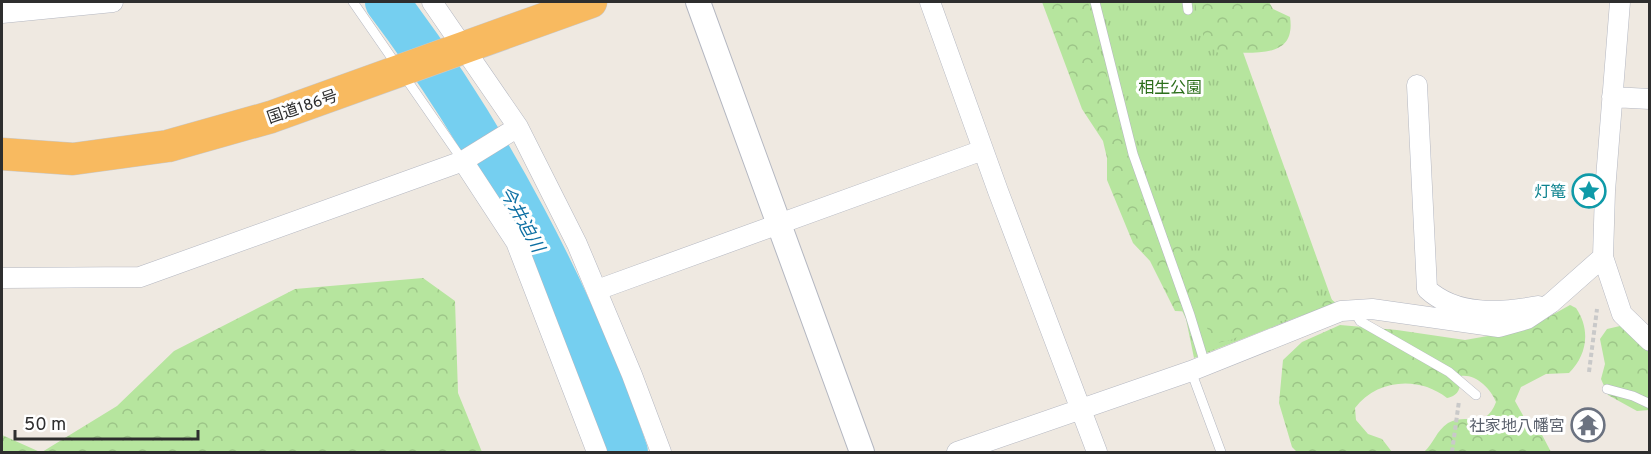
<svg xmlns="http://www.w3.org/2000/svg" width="1651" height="454" font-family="Overpass,'Noto Sans JP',sans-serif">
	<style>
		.grass { fill: url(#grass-tufts) }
		.forest { fill: url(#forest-crowns) }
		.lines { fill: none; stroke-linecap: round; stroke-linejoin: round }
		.river { stroke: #75cff0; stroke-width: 44 }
		.service-casing { stroke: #b4b7c1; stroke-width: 10 }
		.minor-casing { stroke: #b4b7c1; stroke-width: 21 }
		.tertiary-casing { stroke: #b4b7c1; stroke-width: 26 }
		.trunk-casing { stroke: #c9c9c9; stroke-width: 33 }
		.path { stroke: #c9c9c9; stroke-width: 4; stroke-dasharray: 4.5 3; stroke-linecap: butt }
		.service { stroke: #fff; stroke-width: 9 }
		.minor { stroke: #fff; stroke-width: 20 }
		.tertiary { stroke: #fff; stroke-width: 24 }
		.trunk { stroke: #f8ba60; stroke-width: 32 }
		.labels { text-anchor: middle; stroke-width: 6; stroke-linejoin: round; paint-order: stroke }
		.park-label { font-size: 16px; fill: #2c6e1b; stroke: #fff }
		.street-label { font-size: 16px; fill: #2e2e2e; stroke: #fff }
		.culture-label { font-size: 16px; fill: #0d838f; stroke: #fff; text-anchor: end }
		.worship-label { font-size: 16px; fill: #5b616d; stroke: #fff; text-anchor: end }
		.water-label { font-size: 18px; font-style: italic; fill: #0d6fa3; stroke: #fff }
	</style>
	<defs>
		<pattern id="grass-tufts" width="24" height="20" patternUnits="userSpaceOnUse" patternTransform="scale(1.5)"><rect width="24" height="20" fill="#b6e59e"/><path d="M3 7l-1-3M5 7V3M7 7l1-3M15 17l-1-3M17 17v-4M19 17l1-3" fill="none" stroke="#9dc588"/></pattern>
		<pattern id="forest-crowns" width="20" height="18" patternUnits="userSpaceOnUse" patternTransform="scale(1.5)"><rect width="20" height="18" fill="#b6e59e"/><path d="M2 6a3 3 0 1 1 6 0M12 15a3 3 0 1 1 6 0" fill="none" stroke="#9dc588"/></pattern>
	</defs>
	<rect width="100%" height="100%" fill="#efe9e1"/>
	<path class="grass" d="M1054,2h171l108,301 -139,55 -8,-39 -45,-95z"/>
	<path class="forest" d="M1042,2h46l50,195 43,51 14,12 27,-5 12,8 21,23 12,3 22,-2 17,10 25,2 6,5 -2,3 -75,19 -29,14 -14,3c-10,-8 -10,-22 -19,-31l-23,-1 -25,-50 -17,-18 -26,-63v-22l-4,-17 -21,-32z
		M1195,2h74l4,7 17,8c7,47 -44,32 -70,37 -19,-12 -21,-31 -25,-52z
		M423,278l32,23 3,92 24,59h-440l75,-46 57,-55 121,-62z
		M1570,305l6,3c15,22 11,47 -7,65l-23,1 -25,13 -6,14 10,18 15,12 11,21h-127c10,-9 12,-21 24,-29 20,-11 37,8 48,-21 -5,-13 -20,-28 -35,-26 -1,12 -1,19 -14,22 -28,-22 -70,-19 -92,10l1,12 12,14 14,5 10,13h-95l-5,-5 -13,-44 4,-43 19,-18 38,-17 57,5 68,10 62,-11z
		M1620,326l13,5 16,13v66l-12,1 -29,-16 -7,-16 4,-15 -5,-25 7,-10z
		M2,435l38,17h-38z"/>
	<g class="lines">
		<path class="river" d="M387,2c99,131 187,294 239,450"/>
		<g class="service-casing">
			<path id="service" d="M353,2l110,159
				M1095,2l38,152 57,161 15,49
				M1187,2l1,8
				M1354,311l6,10 89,51 27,23
				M1191,371l30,81
				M1607,389l26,7 17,8"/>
		</g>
		<g class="minor-casing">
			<path id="minor" d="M432,2l86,125 59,117 55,131 29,77
				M930,2l68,189 99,261
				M2,13l111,-11
				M1417,85l10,204c29,27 73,24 111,17
				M1612,97l38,2
				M463,161l53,81 81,210
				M1603,257l19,57 28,27
				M2,278l138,-1 323,-116 55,-34
				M597,290l386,-140
				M957,452l234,-81 150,-60 31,-2 127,18 28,-8 24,-16 52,-46 2,-66 15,-189"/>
		</g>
		<g class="tertiary-casing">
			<path id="tertiary" d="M698,2l164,450"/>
		</g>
		<g class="trunk-casing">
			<path id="trunk" d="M2,154l71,5 95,-13 103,-29 320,-115"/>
		</g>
		<path class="path" d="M1589,372l8,-63
			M1452,452l7,-51"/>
		<use href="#service" class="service"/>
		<use href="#minor" class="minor"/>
		<use href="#tertiary" class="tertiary"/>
		<use href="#trunk" class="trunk"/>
	</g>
	<defs>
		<g id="sight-ring" transform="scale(1.725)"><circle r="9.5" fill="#fff" stroke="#0f9aa8" stroke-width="1.5"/><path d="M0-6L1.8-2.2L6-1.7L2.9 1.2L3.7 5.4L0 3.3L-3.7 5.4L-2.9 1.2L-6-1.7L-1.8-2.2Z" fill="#0f9aa8"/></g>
		<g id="temple-ring" transform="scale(1.725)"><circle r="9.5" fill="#fff" stroke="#6b7280" stroke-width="1.5"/><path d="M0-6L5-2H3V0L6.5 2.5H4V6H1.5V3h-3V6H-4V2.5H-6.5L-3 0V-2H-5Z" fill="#6b7280"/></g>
	</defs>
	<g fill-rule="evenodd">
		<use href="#sight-ring" x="1589" y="191"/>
		<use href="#temple-ring" x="1588" y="425"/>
	</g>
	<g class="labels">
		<g class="park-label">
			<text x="1170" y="93">相生公園</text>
		</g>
		<g class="street-label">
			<text transform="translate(302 106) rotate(-19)" y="6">国道186号</text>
		</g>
		<g class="culture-label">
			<text x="1566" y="197">灯篭</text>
		</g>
		<g class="worship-label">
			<text x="1565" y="431">社家地八幡宮</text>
		</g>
		<g class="water-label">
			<text transform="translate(522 219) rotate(61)" y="6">今井迫川</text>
		</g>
	</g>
	<rect width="1651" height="454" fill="none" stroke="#2e2e2e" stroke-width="6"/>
	<path d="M15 430v9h183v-9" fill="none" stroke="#2e2e2e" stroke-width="3"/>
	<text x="24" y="430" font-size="18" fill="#2e2e2e" stroke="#ffffff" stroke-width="4.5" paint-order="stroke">50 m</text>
</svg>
